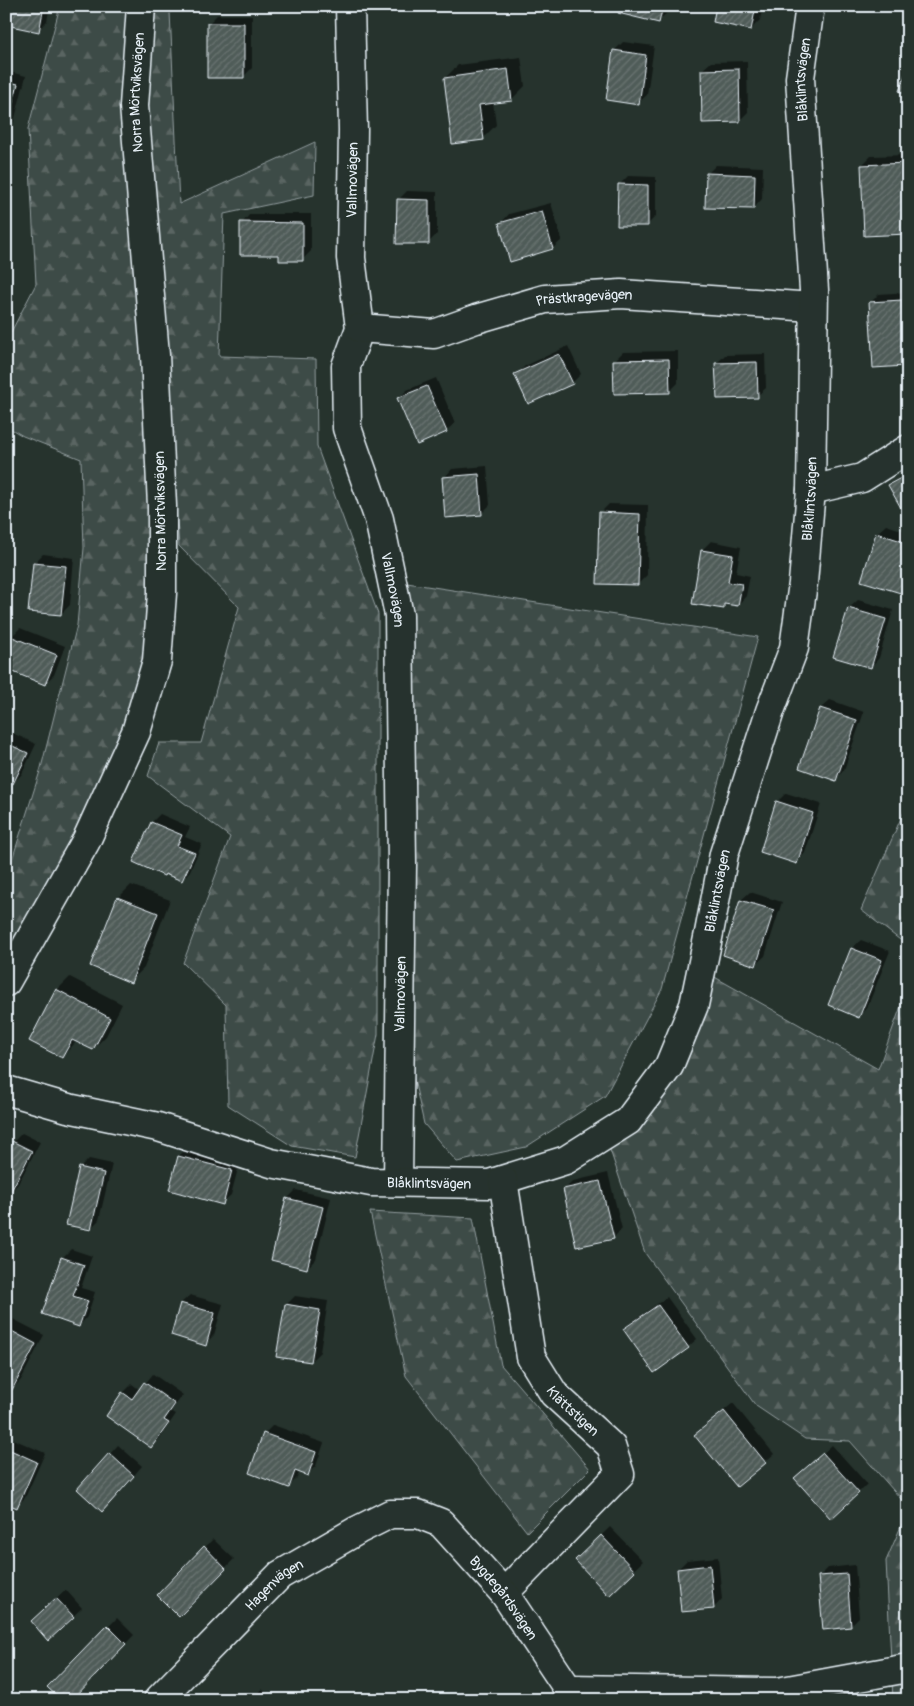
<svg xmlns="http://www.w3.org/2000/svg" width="914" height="1706" font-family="Pangolin,sans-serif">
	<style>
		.forest { fill: url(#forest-firs); stroke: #939ea0 }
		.shadow { fill: #0007 }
		.building { fill: url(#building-hatch); stroke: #e8f1f8 }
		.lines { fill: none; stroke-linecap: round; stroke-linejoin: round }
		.street-casing { stroke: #e8f1f8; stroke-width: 31 }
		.street { stroke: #26332d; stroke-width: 28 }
		.labels { text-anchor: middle; stroke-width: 4.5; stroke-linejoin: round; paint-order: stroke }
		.street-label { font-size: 14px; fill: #e8f1f8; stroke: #26332d }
	</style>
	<defs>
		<pattern id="forest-firs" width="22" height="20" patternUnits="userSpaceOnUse" patternTransform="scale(1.25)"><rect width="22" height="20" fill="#3e4b47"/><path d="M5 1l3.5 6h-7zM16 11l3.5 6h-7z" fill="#5a6562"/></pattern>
		<pattern id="building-hatch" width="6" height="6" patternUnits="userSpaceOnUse" patternTransform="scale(1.25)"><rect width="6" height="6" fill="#505c59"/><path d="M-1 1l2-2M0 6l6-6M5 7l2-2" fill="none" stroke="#697472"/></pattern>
	</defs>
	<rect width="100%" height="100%" fill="#26332d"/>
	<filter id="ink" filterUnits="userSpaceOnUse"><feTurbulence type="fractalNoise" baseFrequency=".02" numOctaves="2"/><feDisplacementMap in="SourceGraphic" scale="10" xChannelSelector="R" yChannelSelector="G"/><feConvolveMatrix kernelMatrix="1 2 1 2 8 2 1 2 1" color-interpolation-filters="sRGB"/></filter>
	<g filter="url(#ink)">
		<path class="forest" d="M60,6h81l16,655 -151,321v-103l35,-111 36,-143 7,-77 -3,-89 -58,-23 -17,-10v-89l3,-1 27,-52 -8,-155z
			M150,6h31l-11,6 9,192 136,-62 -1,53 -90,19 -5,142 97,3 1,88 61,167v420l-23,123 -63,-11 -64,-41 -2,-100 -43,-42 47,-126 -82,-61 11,-33h42l38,-136 -60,-61 -34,-443z
			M407,583l351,54 -96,352 -57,107 -79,51 -69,15 -33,-38 -13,-58 2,-447z
			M908,802v144l-47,-36z
			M711,975l167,94 30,-82v520l-58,-66 -45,-2 -49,-33 -111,-153 -35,-103 23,-24z
			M370,1212l103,6 28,147 89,104 -63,63 -121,-156z
			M908,1510v190h-15l-7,-139z"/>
		<path class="shadow" d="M6,6h44l-3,15 -9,9z
			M621,6h48l-2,7 -9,8z
			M717,6h46l-3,14 -9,9z
			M217,15h35v53l-9,9 -35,-53z
			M623,42l31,4 -7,49 -9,8 -24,-52z
			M521,57l4,29 -13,13 -19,3 3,23 -13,13 -38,-60 13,-13z
			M747,61l1,51 -9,9 -37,-51 9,-8z
			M6,71l20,5 -12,46 -8,7z
			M908,155v78l-46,-68 9,-9z
			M716,165l47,2 -1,32 -8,9 -47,-34z
			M6,172l4,2 -4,11z
			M628,176l28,1v39l-9,9 -28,-40z
			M407,191l30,1v42l-9,9 -30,-43z
			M551,203l11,37 -9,8 -52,-25 8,-9z
			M250,214h61v37l-9,9 -60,-37z
			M908,292v71l-2,2 -36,-62 9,-9z
			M568,346l13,28 -9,9 -56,-8 9,-9z
			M678,351v32l-9,9 -55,-31 9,-9z
			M765,354l1,34 -9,8 -41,-32 9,-9z
			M436,378l19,45 -9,8 -48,-32 9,-9z
			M487,466l3,39 -8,8 -38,-35 8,-9z
			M908,472v41l-18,-27 9,-9z
			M609,504l39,1 -1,70 -9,9 -38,-71z
			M886,525l22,7v57l-5,4 -26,-60z
			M711,541l30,6 -5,26 14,3 -4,20 -8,9 -10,-2 -5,5 -21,-58z
			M43,554l31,4 -4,47 -9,9 -27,-51z
			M858,600l35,10 -14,48 -8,9 -22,-59z
			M20,628l45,18 -11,29 -9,8 -34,-46z
			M830,700l34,12 -20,58 -8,9 -15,-71z
			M6,730l30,14 -14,30 -9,9 -7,-3z
			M786,793l35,11 -16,49 -8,9 -20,-60z
			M160,814l30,13 -5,10 17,7 -12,27 -8,9 -30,-58z
			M131,885l39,15 -26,68 -13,13 -13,-83z
			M750,892l32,10 -17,54 -9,8 -32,-10 17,-54z
			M861,940l29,11 -23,57 -9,8 -6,-68z
			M70,977l52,27 -16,32 -13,13 -16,-8 -15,16 -5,-67z
			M22,1133l18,9 -22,42 -9,9 4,-51z
			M188,1147l52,14 -9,34 -9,8 -52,-14 9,-33z
			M89,1159l23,5 -13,56 -9,9 -10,-61z
			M608,1173l14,56 -9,9 -49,-48 9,-9z
			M296,1190l35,8 -15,61 -9,9 -19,-70z
			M71,1249l21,7 -11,32 14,4 -8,25 -8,9 -17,-68z
			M190,1295l33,9 -9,31 -9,9 -33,-9 9,-32z
			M295,1296l33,5 -8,51 -9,9 -25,-56z
			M667,1297l30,42 -9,8 -63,-18 8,-8z
			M13,1319l31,16 -23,45 -9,9 -6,-3v-60z
			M153,1374l30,21 -12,16 5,3 -16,24 -9,9 -43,-31 15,-23 9,-9 8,6z
			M733,1403l41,51 -9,8 -70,-27z
			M273,1425l51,18 -8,23 -9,8 -7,-3 -3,7 -8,8 -25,-52z
			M13,1439l32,14 -20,45 -9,8 -10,-4v-56z
			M118,1445l24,21 -31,36 -1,-48z
			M832,1445l35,39 -9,9 -53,-23z
			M610,1527l33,34 -34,33 -33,-34z
			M213,1539l21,20 -55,56 -20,-20z
			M718,1557l4,42 -8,9 -36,-39 9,-9z
			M855,1565l4,52 -9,9 -31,-49 9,-9z
			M66,1590l16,18 -34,31 -7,-27z
			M117,1618l17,17 -63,65 -22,-13z
			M262,1689l11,11h-22z
			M387,1692l22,8h-29z"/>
		<path class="building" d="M6,6h38l-5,26 -33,-7z
			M619,6h44l-4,17 -41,-10z
			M716,6h40l-5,24 -38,-8z
			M207,23h37v55h-37z
			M613,50l33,5 -7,50 -33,-5z
			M908,67v28l-9,-4z
			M508,69l4,32 -33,4 5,35 -32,4 -8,-66z
			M739,69l1,53 -38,1 -1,-53z
			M6,81l12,3 -12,44z
			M907,163l1,71 -44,2 -3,-71z
			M706,173l49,2 -1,34 -49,-1z
			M618,184l30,1v41h-31z
			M397,199l32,1v44h-33z
			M542,211l11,38 -43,13 -11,-39z
			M240,222l63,1v38h-24v-6h-39z
			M902,300l4,66 -33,2 -4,-66z
			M559,354l14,30 -45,20 -14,-30z
			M669,359l1,34 -56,1 -1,-34z
			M757,362l1,36 -41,1 -2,-36z
			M427,386l20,46 -30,13 -20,-47z
			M479,474l3,41 -37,3 -3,-41z
			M908,474v40l-3,1 -17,-30z
			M599,512l41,2 -2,71 -41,-1z
			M876,533l32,10v39l-4,12 -43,-13z
			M701,550l32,5 -5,27 14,2 -4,22 -14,-2v5l-32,-5z
			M33,563l33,3 -5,49 -33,-3z
			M848,608l38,11 -15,49 -38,-11z
			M10,636l47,19 -12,30 -39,-16v-24z
			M820,708l37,12 -21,61 -37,-13z
			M6,743l22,10 -15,31 -7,-3z
			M776,801l37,12 -16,51 -37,-12z
			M151,822l31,13 -5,11 18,7 -13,28 -17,-7 -1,2 -31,-14z
			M117,897l41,16 -27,70 -41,-17z
			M740,900l34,10 -18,56 -33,-11z
			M851,948l31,12 -23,58 -31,-13z
			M56,989l54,29 -17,32 -21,-10 -10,18 -33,-17z
			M12,1141l20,10 -23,44 -3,-2v-40z
			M178,1156l54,14 -9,35 -54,-15z
			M79,1167l25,6 -13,57 -25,-5z
			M600,1181l14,58 -38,8 -13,-58z
			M286,1198l37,9 -16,62 -36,-9z
			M61,1257l23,8 -11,31 15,5 -9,26 -37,-13z
			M180,1303l35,10 -9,33 -35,-11z
			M285,1304l35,6 -9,52 -35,-5z
			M658,1305l31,43 -35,25 -31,-44z
			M6,1328l30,16 -24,46 -6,-3z
			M144,1382l31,22 -11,16 5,3 -18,25 -45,-32 16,-24 10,7z
			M724,1411l42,52 -29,24 -43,-52z
			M263,1433l53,19 -8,24 -13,-5 -6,17 -40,-15z
			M6,1448l31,14 -20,46 -11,-5z
			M109,1453l25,23 -32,36 -25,-23z
			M823,1453l36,40 -28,26 -37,-41z
			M601,1535l34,36 -26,25 -34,-36z
			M204,1546l22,23 -47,48 -22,-22z
			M710,1565l4,44 -33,3 -4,-43z
			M847,1574l4,53 -28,3 -5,-54z
			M56,1598l18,19 -26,24 -17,-20z
			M107,1625l19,19 -54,56h-11l-14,-13z"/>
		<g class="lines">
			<g class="street-casing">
				<g id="street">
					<path id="s1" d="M350,6l3,124 -2,128 9,70 -14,38 1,62 32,91 20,96 3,249 -4,318"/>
					<path id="s2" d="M360,328l74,6 42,-15 69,-20 76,-5 192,13"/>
					<path d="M811,490l51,-12 46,-29"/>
					<path id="s3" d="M6,982l80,-141 50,-109 21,-71 5,-68v-87l-7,-151 -21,-249 7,-100"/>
					<path id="s4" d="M6,1090l62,18 90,19 113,36 100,19 118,2 77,-24 62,-39 41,-55 25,-61 15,-72 15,-79 46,-143 24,-63 9,-65 8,-93 3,-200 -14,-212 10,-72"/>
					<path id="s5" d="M503,1180l28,177 23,37 57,52 9,28 -116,119"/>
					<path d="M568,1689l209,3 131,-24"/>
					<path id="s6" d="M158,1700l122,-125 78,-45 32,-16h28l23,9 63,70 64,96 3,11"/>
				</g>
			</g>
			<use href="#street" class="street"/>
		</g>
	</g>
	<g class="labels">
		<g class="street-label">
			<text dy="5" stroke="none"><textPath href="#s4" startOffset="1725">Blåklintsvägen</textPath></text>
			<text dy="5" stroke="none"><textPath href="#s3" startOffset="926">Norra Mörtviksvägen</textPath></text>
			<text transform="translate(352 180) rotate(-89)" y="5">Vallmovägen</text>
			<text dy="5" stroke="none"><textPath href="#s2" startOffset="230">Prästkragevägen</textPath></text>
			<text dy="5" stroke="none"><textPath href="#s4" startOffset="1305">Blåklintsvägen</textPath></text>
			<text transform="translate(160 511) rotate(-91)" y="5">Norra Mörtviksvägen</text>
			<text dy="5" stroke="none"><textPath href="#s1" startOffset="594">Vallmovägen</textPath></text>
			<text dy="5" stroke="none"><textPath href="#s4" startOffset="900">Blåklintsvägen</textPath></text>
			<text transform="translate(400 994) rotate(-89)" y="5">Vallmovägen</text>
			<text dy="5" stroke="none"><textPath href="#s4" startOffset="435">Blåklintsvägen</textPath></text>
			<text dy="5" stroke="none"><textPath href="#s5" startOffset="248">Klättstigen</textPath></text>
			<text dy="5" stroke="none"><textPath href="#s6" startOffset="164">Hagenvägen</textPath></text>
			<text dy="5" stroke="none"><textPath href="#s6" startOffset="451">Bygdegårdsvägen</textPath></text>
		</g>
	</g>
	<rect width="914" height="1706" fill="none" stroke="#26332d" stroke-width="25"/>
	<rect x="12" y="12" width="889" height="1681" fill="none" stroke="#e8f1f8" stroke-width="2" filter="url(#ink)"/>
</svg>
